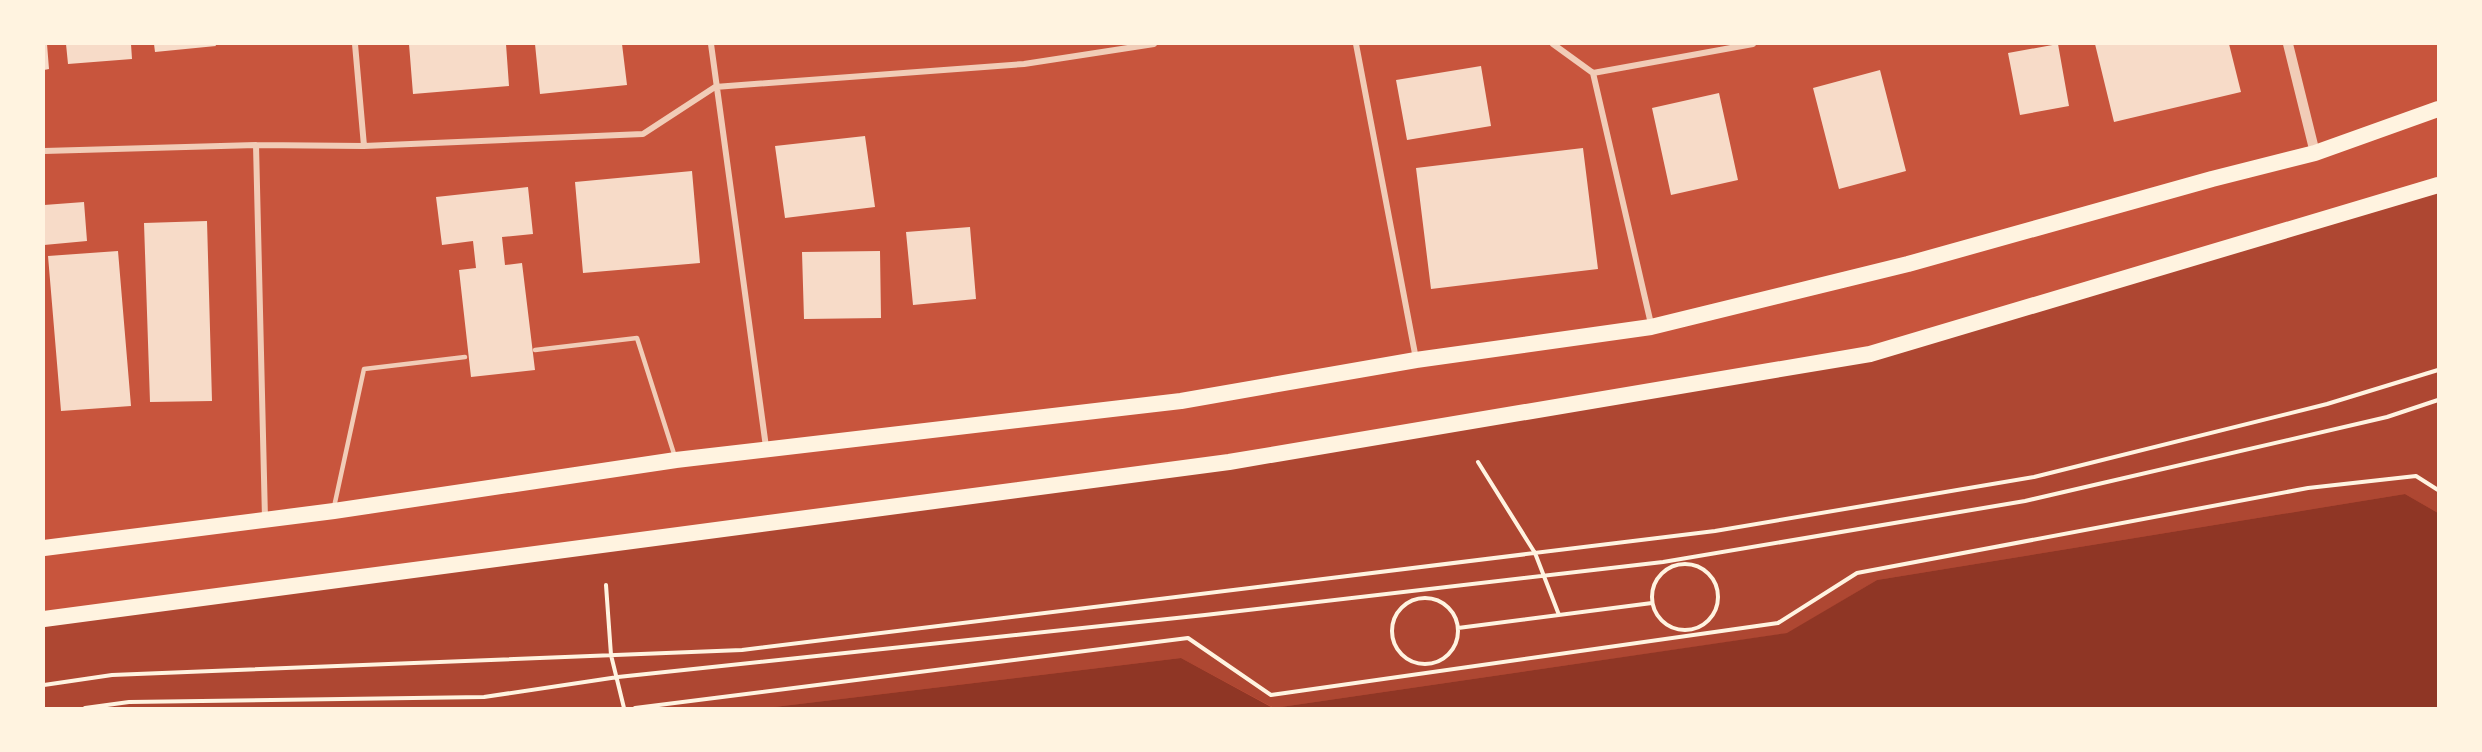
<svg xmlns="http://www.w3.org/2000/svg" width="2482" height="752" font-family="'IBM Plex Serif',serif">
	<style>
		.green { fill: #ae4732 }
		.water { fill: #8f3625 }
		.building { fill: #f7dbc8 }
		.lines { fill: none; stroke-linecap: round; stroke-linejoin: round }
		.path { stroke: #fff3e0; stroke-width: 4 }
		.service { stroke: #f1ccb7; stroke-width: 4.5 }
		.minor { stroke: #f1ccb7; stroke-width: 6 }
		.tertiary { stroke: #f1ccb7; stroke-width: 10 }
		.trunk { stroke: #fff3e0; stroke-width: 16 }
	</style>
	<rect width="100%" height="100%" fill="#c8553d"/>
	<path class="green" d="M2438,185v328l-33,-19 -528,86 -89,53 -514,75 -93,-50 -415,50h-722v-89l1185,-157 641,-108z"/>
	<path class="water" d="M2405,494l33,19v195h-1164l513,-75 90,-53z
		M1181,658l92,50h-507z"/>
	<path class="building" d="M44,44h3l2,25 -5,1z
		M66,44h65l1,15 -64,5z
		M154,44h61l1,2 -61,6z
		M409,44h97l3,42 -96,8z
		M535,44h87l5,41 -87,9z
		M2058,44l11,62 -49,9 -12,-62z
		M2095,44h134l12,48 -127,30z
		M1481,66l10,60 -84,14 -11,-60z
		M1880,70l26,101 -67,18 -26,-101z
		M1719,93l19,87 -67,15 -19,-87z
		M865,136l10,71 -90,11 -10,-72z
		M1583,148l15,121 -167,20 -15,-121z
		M692,171l8,92 -117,10 -8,-91z
		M528,187l5,47 -31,3 3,28 17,-2 13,107 -64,7 -12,-107 17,-2 -3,-27 -31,4 -6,-48z
		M84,202l3,39 -43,4v-40z
		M207,221l5,180 -62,1 -6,-179z
		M970,227l6,72 -63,6 -7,-73z
		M118,251l13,155 -70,5 -13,-155z
		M880,251l1,67 -77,1 -2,-67z"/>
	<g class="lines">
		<path class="path" d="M1478,462l57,91 24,62
			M1652 597a33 33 0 1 1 66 0a33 33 0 1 1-66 0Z
			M606,585l5,70 13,53
			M1392 631a33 33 0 1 1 66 0a33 33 0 1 1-66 0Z
			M1458,628l194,-25
			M44,685l68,-10 630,-25 973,-119 319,-54 293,-73 111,-34
			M85,708l44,-6 355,-5 134,-20 587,-62 458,-53 362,-61 362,-84 51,-17
			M635,708l553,-70 83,57 507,-72 79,-50 451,-85 108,-12 22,14"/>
		<path class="service" d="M535,350l102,-12 38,119
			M334,507l30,-138 101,-12"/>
		<path class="minor" d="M355,44l9,102
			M711,44l55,403
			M1356,44l60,315
			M1553,44l40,29 160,-29
			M1593,73l58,251
			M256,145l9,374
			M44,151l212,-6 108,1 279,-12 72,-47 309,-23 130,-20"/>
		<path class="tertiary" d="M2288,44l27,109"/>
		<path class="trunk" d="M44,548l290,-37 342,-51 505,-59 235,-41 235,-33 257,-63 304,-85 103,-26 123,-44
			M44,619l1185,-157 641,-108 568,-169"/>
	</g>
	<rect width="2482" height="752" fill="none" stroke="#fff3e0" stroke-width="90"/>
</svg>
